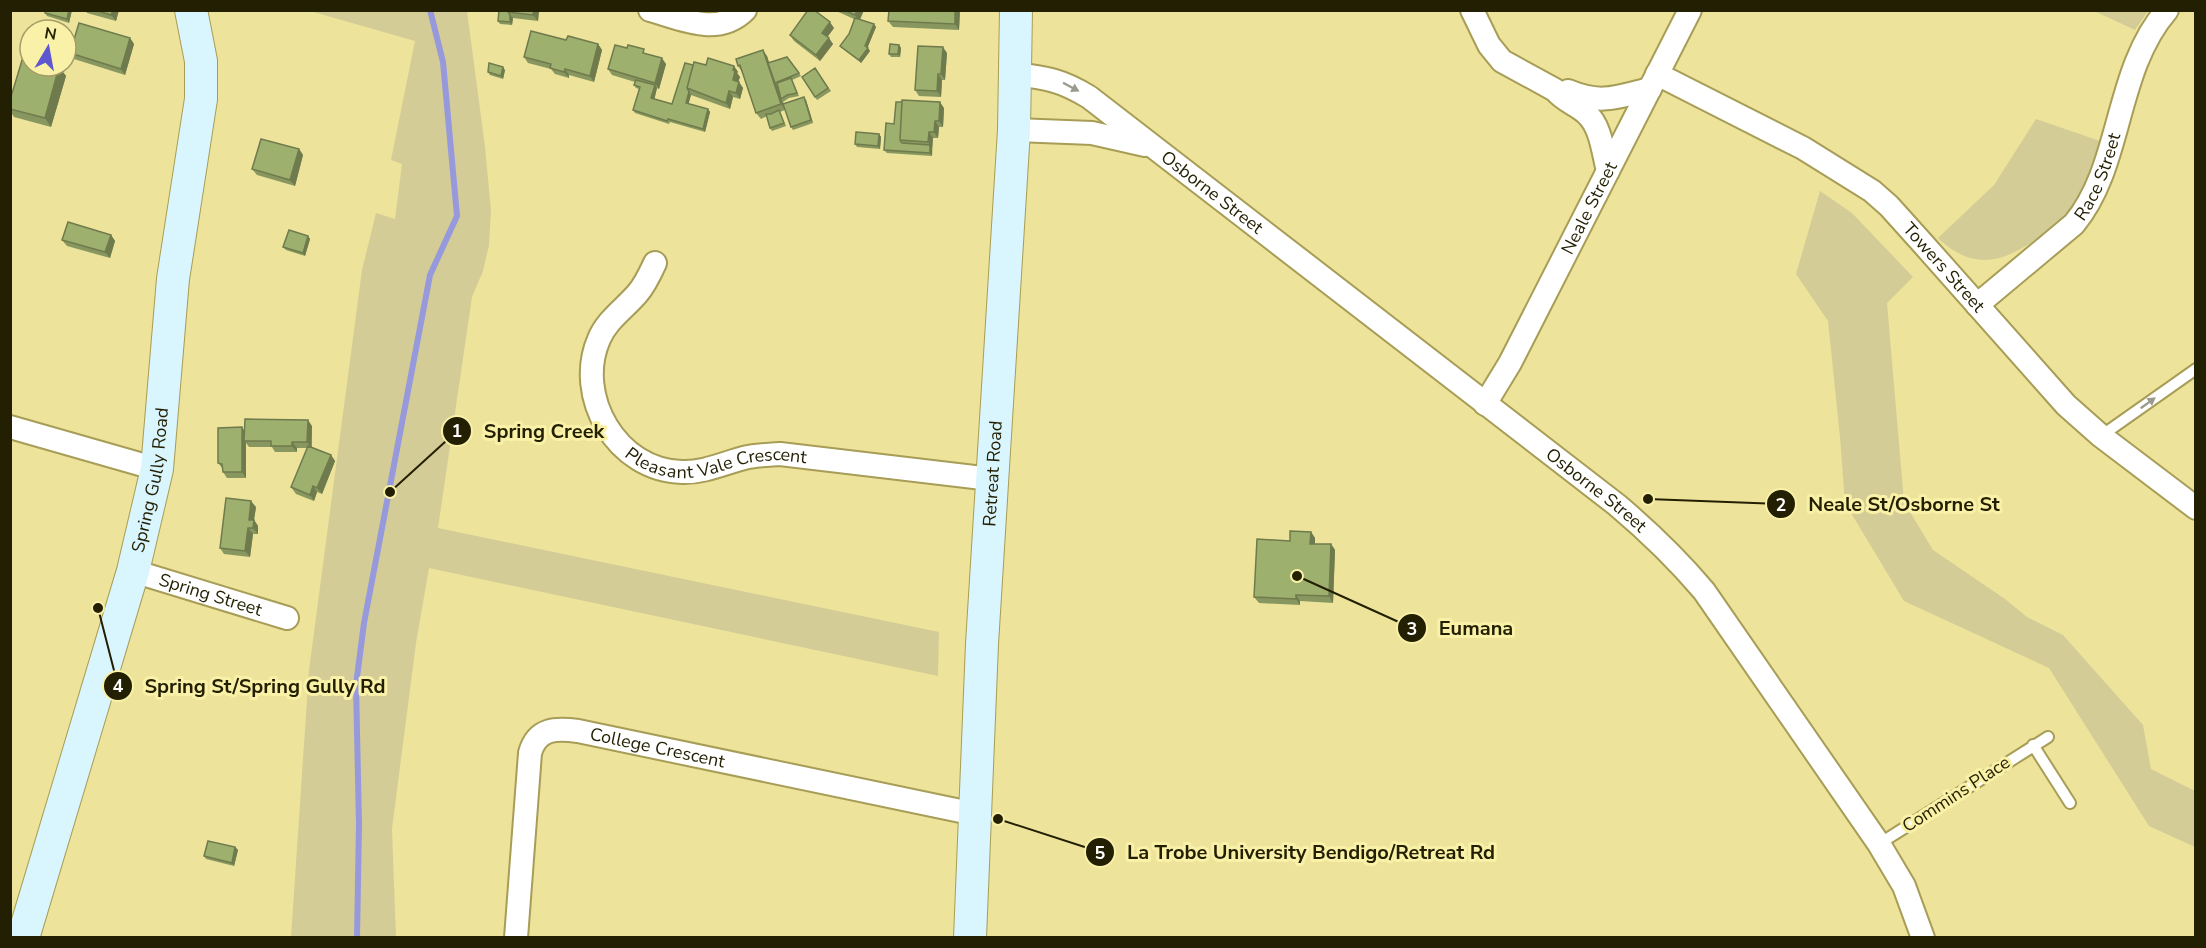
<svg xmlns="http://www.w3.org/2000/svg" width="2206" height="948" font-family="'Nunito Sans',sans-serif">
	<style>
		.green { fill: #d3cc96 }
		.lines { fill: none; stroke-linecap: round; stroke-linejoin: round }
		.stream { stroke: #9699db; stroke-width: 6 }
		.lane-casing { stroke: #a79d57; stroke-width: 14 }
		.street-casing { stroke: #a79d57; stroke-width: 26 }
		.secondary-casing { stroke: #a79d57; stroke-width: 34 }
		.lane { stroke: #fff; stroke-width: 10 }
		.street { stroke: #fff; stroke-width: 22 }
		.secondary { stroke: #d9f5fe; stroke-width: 32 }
		.wall { fill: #88975f }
		.shaded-wall { fill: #6f7b4d }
		.building { fill: #9eb06e; stroke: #6f7b4d; stroke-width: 1.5 }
		.oneway { fill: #9c9a8d }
		.labels { text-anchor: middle; stroke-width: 6; stroke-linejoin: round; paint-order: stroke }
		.street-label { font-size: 18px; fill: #231f02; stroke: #faf1a8 }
		.leader { fill: none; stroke: #231f02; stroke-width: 2 }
		.callout-dot { fill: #231f02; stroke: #faf1a8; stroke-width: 2 }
		.mark-label { font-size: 18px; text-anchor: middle; font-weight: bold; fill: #fff }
		.callout-label { font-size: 20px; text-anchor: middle; font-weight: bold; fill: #231f02; stroke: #faf1a8; stroke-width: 6; stroke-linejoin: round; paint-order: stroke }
	</style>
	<rect width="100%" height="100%" fill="#ede39b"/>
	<path class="green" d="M310,11h157l18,136 6,64 -2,34 -6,26 -11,26 -34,231 501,104 -1,44 -509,-108 -13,75 -24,186 4,108h-105l18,-267 53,-400 14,-57 19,6 7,-55 -11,-4 24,-119z
		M2094,11h54l-13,19z
		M2036,119l64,22c-4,15 -7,34 -15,48 -9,19 -24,32 -40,44 -38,28 -69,41 -107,5l56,-53z
		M1820,191l32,22 61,64 -26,26 17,199 29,48 72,49 22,18 36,18 80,90 8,44 44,22v56l-46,-21 -100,-158 -145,-67 -59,-98 -5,-66 -12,-116 -32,-47z"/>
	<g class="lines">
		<path class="stream" d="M357,938l2,-114 -3,-139 8,-62 66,-348 27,-59 -14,-154 -13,-52"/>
		<g class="lane-casing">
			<path id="lane" d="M2101,436l95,-67
				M2033,745l37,58
				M1879,844l169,-107"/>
		</g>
		<g class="street-casing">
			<g id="street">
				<path d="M650,10c32,9 68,27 95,0"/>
				<path d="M1472,10l17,35 13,16 53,29c9,11 21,14 31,23 15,13 17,39 22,58"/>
				<path id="s1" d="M1015,74c32,4 46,6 74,23l528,408c32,27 60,54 87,86l175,253 25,42 19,52"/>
				<path id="s2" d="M1657,74l146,74 69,43 17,15 36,40 141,159 35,31 95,72"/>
				<path d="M1568,91c33,14 49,6 82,-2"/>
				<path d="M1014,130l78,3 53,12"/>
				<path id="s3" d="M655,263c-5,11 -10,22 -18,31 -13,15 -30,26 -38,45 -25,57 18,132 83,133 23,1 44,-10 66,-15 11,-2 21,-2 32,-3l211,25"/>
				<path id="s4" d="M1977,305l97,-81c49,-59 40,-153 93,-214"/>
				<path id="s5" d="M1485,404l25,-41 180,-353"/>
				<path d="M10,427l147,42"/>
				<path id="s6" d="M133,571l154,47"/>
				<path id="s7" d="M516,938l14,-185c7,-25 26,-25 48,-22l397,83"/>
			</g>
		</g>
		<g class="secondary-casing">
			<g id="secondary">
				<path id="s8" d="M23,938l110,-367 24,-102 16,-190 28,-180v-38l-10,-51"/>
				<path id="s9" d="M970,938l12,-294 32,-514 2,-120"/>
			</g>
		</g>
		<use href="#lane" class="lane"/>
		<use href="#street" class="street"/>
		<use href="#secondary" class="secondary"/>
	</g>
	<path class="wall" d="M72,10l-3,13 -22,-7 -2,-3z
		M85,10h34l-3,11 -29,-8z
		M499,10h40l-1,11 -25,-3 -1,7 -12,-1 -2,-3z
		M834,10h30l-4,10 14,4 2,3 -9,21 3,3 -9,12 -18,-14 -3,-3 9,-12 5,-15z
		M889,10h71l-1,20 -66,-3 -5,-6z
		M834,28l-7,9 6,7 -13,17 -26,-20 -4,-6z
		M130,38l4,6 -9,31 -51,-16 -4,-6z
		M566,40l32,4 4,6 -8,32 -25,-7v3l-14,-4 -4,-5 -23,-6 -4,-6z
		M899,45l2,3 -1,9h-9l-2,-3z
		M947,53l-2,27h-3l-1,17 -22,-1 -4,-6z
		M647,54l19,10 -7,25 -2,-1 -3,11 18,5 21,-39h13l28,1 4,6 -1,1 3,4 -2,4 5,7 -3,11 -7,-2 -3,12 -39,-14 -3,9 20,5 2,3 -5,20 -35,-10 -1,2 -34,-11 -2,-3 6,-21 -3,-1 -2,-3 1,-3 -23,-7 -4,-6z
		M767,56l2,7 30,10 2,3 -9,4 7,16 -10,2 -6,4v-1l1,3 22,-4 7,23 -20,7 -2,-3 -6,-17 -5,2 6,14 -14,5 -2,-3 -3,-12 -6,3 -5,-6 -14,-41 -4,-6z
		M59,67l7,9 -15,51 -37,-10 -4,-6v-11z
		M815,68l16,23 -14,9 -15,-23z
		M505,70l-2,9 -13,-4 -2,-3z
		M944,108l-1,19h-4l-1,11h-5l-1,18 -45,-3 -3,-3 10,-26z
		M879,134l2,3 -1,12 -23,-2 -2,-3z
		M299,149l4,6 -8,31 -38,-11 -5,-6z
		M111,235l4,6 -5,17 -43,-12 -5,-6z
		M308,236l2,3 -5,17 -19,-6 -3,-3z
		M312,426v21l19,8 4,6 -13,33 -5,-2 -3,9 -18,-7 -5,-7 17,-39h-11v4h-22l-3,-5h-23l-3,-4v35h-19l-4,-6v-3l-5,-6 27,-32z
		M256,507l-2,13 4,6v8h-5l-3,23 -26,-3 -4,-6z
		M1311,532l4,6v6h16l4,6 -2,53 -33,-2v4l-41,-2 -5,-6 36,-56z
		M235,847l3,3 -4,16 -28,-7 -2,-3z"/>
	<path class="shaded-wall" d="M69,10h3l-3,13 -2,-4z
		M113,10h6l-3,11 -5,-6z
		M534,10h5l-1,11 -5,-6z
		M857,10h7l-5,11 -4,-6z
		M955,10h5l-1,20 -4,-6z
		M510,15l3,3 -1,7 -2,-3z
		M830,22l4,6 -8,11 -4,-6z
		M874,24l2,3 -9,22 -2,-3z
		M130,38l4,6 -9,31 -4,-6z
		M829,38l4,6 -13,17 -4,-6z
		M598,44l4,6 -8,32 -4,-6z
		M899,45l2,3 -1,9 -2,-3z
		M943,47l4,6 -2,27 -4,-6z
		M868,48l2,3 -9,12 -2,-3z
		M763,50l4,6 9,27h-1l2,3 4,13 5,11 -5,-6z
		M662,58l4,6 -7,25 -4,-6z
		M734,66l4,6 -1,1 3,4 -3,9 -4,-6z
		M59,67l7,9 -15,51 -6,-9z
		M503,67l2,3 -2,9 -2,-3z
		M565,69l4,6v3l-5,-6z
		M938,74l4,6 -1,17 -4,-6z
		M739,82l4,6 -3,11 -4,-6z
		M655,85l2,3 -3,13 -3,-3z
		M729,91l4,6 -3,12 -4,-6z
		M689,92l2,3 -3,11 -2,-3z
		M804,97l2,3 7,23 -2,-3z
		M940,102l4,6 -1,19 -4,-6z
		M708,109l2,3 -5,20 -2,-3z
		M935,121l4,6 -1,11 -4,-6z
		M929,132l4,6 -1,10 -4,-6z
		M879,134l2,3 -1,12 -2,-3z
		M930,145l2,3v8l-2,-3z
		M299,149l4,6 -8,31 -5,-6z
		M111,235l4,6 -5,17 -5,-6z
		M308,236l2,3 -5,17 -2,-3z
		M308,420l4,6 -1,22 -4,-6z
		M242,427l4,6 -2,8 2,2v35l-4,-6z
		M292,442l5,6v4l-5,-6z
		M331,455l4,6 -13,33 -5,-6z
		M313,486l4,6 -3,9 -4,-6z
		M251,501l5,6 -3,19 -4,-6z
		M254,520l4,6v8l-5,-6z
		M248,528l5,6 -3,23 -5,-6z
		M1311,532l4,6v12l-5,-6z
		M1331,544l4,6 -2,53 -4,-7z
		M1296,595l4,6v4l-4,-6z
		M235,847l3,3 -4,16 -2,-3z"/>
	<path class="building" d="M45,10h24l-2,9 -22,-6z
		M95,10h18l-2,5z
		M499,10h9v2l2,3v7l-12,-1z
		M508,10h26l-1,5 -25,-3z
		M808,10h6l16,12 -8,11 7,5 -13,17 -26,-20z
		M844,10h13l-2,5z
		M889,10h66v14l-67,-3z
		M855,18l19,6 -9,22 3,2 -9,12 -19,-14 9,-12z
		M79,23l51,15 -9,31 -51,-16z
		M531,31l35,9 2,-4 30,8 -8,32 -25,-7 -1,3 -14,-4 1,-4 -27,-7z
		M890,44l9,1 -1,9h-9z
		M615,45l12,3 1,-3 16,4 -1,4 19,5 -7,25 -47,-14z
		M918,46l25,1 -2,27h-3l-1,17 -22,-1z
		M763,50l18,54 -25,9 -16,-48 -2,1 -2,-7z
		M23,57l7,2v7h24l5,1 -14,51 -35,-9v-9z
		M787,57l12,16 -24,10 -7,-20z
		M708,58l26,8 -1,4 2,1 -2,9 6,2 -3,11 -7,-2 -3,12 -39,-15 7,-26 12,3z
		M489,63l14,4 -2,9 -13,-4z
		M685,63l8,2 -6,23 2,4 -3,11 22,6 -5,20 -35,-10 -1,2 -34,-11 7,-23 -6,-2 2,-5 19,5 -4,13 21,6z
		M815,68l13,20 -13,9 -13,-20z
		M791,78l6,15 -10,2 -6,4 -4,-16z
		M804,97l7,23 -20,7 -8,-23z
		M902,100l38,2 -1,19h-4l-1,11h-5l-1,10 -28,-2z
		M896,102h6l-2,38 2,3 28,2v8l-46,-3 2,-27 8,1z
		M779,110l5,13 -14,5 -4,-14h5z
		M856,132l23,2 -1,12 -23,-2z
		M261,139l38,10 -9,31 -38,-11z
		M68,222l43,13 -6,17 -43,-12z
		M289,230l19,6 -5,17 -20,-6z
		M245,419l63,1 -1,22h-15v4h-21v-5h-27z
		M242,427v45h-19l-1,-8 -4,-1v-35z
		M308,446l23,9 -14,33 -4,-2 -3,9 -19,-8z
		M226,498l25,3 -2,19h5l-1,8h-5l-3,23 -25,-3z
		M1290,531l21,1 -1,12h21l-2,52 -33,-1v4l-42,-2 3,-58 33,2z
		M208,841l27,6 -3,16 -28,-7z"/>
	<defs><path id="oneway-solid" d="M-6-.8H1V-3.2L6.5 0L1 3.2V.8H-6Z" transform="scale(1.5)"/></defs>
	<g class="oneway">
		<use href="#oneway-solid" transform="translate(1071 87) rotate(28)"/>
		<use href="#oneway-solid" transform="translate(2148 403) rotate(-36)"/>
	</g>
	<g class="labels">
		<g class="street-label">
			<text dy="6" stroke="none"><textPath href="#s4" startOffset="180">Race Street</textPath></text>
			<text dy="6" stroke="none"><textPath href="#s1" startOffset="234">Osborne Street</textPath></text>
			<text dy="6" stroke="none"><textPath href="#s5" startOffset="222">Neale Street</textPath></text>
			<text dy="6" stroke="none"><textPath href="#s2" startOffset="350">Towers Street</textPath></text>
			<text dy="6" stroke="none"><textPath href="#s3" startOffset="312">Pleasant Vale Crescent</textPath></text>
			<text dy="6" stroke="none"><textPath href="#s9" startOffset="465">Retreat Road</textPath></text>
			<text dy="6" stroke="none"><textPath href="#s8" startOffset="476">Spring Gully Road</textPath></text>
			<text dy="6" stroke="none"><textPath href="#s1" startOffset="720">Osborne Street</textPath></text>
			<text dy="6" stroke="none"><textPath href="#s6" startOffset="81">Spring Street</textPath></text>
			<text dy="6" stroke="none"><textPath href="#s7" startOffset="326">College Crescent</textPath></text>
			<text transform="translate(1956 794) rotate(-33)" y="6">Commins Place</text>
		</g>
	</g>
	<path class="leader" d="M390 492L457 431M1648 499L1781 504M1297 576L1412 628M98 608L118 686M998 819L1100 852"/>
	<g class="callout-dot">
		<circle cx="390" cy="492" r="6"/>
		<circle cx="1648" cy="499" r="6"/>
		<circle cx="1297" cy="576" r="6"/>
		<circle cx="98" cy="608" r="6"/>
		<circle cx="998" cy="819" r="6"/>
		<circle cx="457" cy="431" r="15"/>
		<circle cx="1781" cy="504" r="15"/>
		<circle cx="1412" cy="628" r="15"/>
		<circle cx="118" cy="686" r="15"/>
		<circle cx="1100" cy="852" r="15"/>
	</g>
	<g class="mark-label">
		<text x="457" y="437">1</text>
		<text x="1781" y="511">2</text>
		<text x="1412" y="635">3</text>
		<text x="118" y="692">4</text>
		<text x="1100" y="859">5</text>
	</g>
	<g class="callout-label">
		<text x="544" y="438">Spring Creek</text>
		<text x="1904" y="511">Neale St/Osborne St</text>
		<text x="1476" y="635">Eumana</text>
		<text x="265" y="693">Spring St/Spring Gully Rd</text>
		<text x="1311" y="859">La Trobe University Bendigo/Retreat Rd</text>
	</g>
	<rect width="2206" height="948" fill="none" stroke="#231f02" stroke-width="24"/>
	<g transform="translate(48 48) rotate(10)"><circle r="28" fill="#faf1a8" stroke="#a49d66" stroke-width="1.5"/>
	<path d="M0-4.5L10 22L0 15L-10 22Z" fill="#5f57cf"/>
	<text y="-9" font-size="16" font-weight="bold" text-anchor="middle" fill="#231f02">N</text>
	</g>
</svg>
